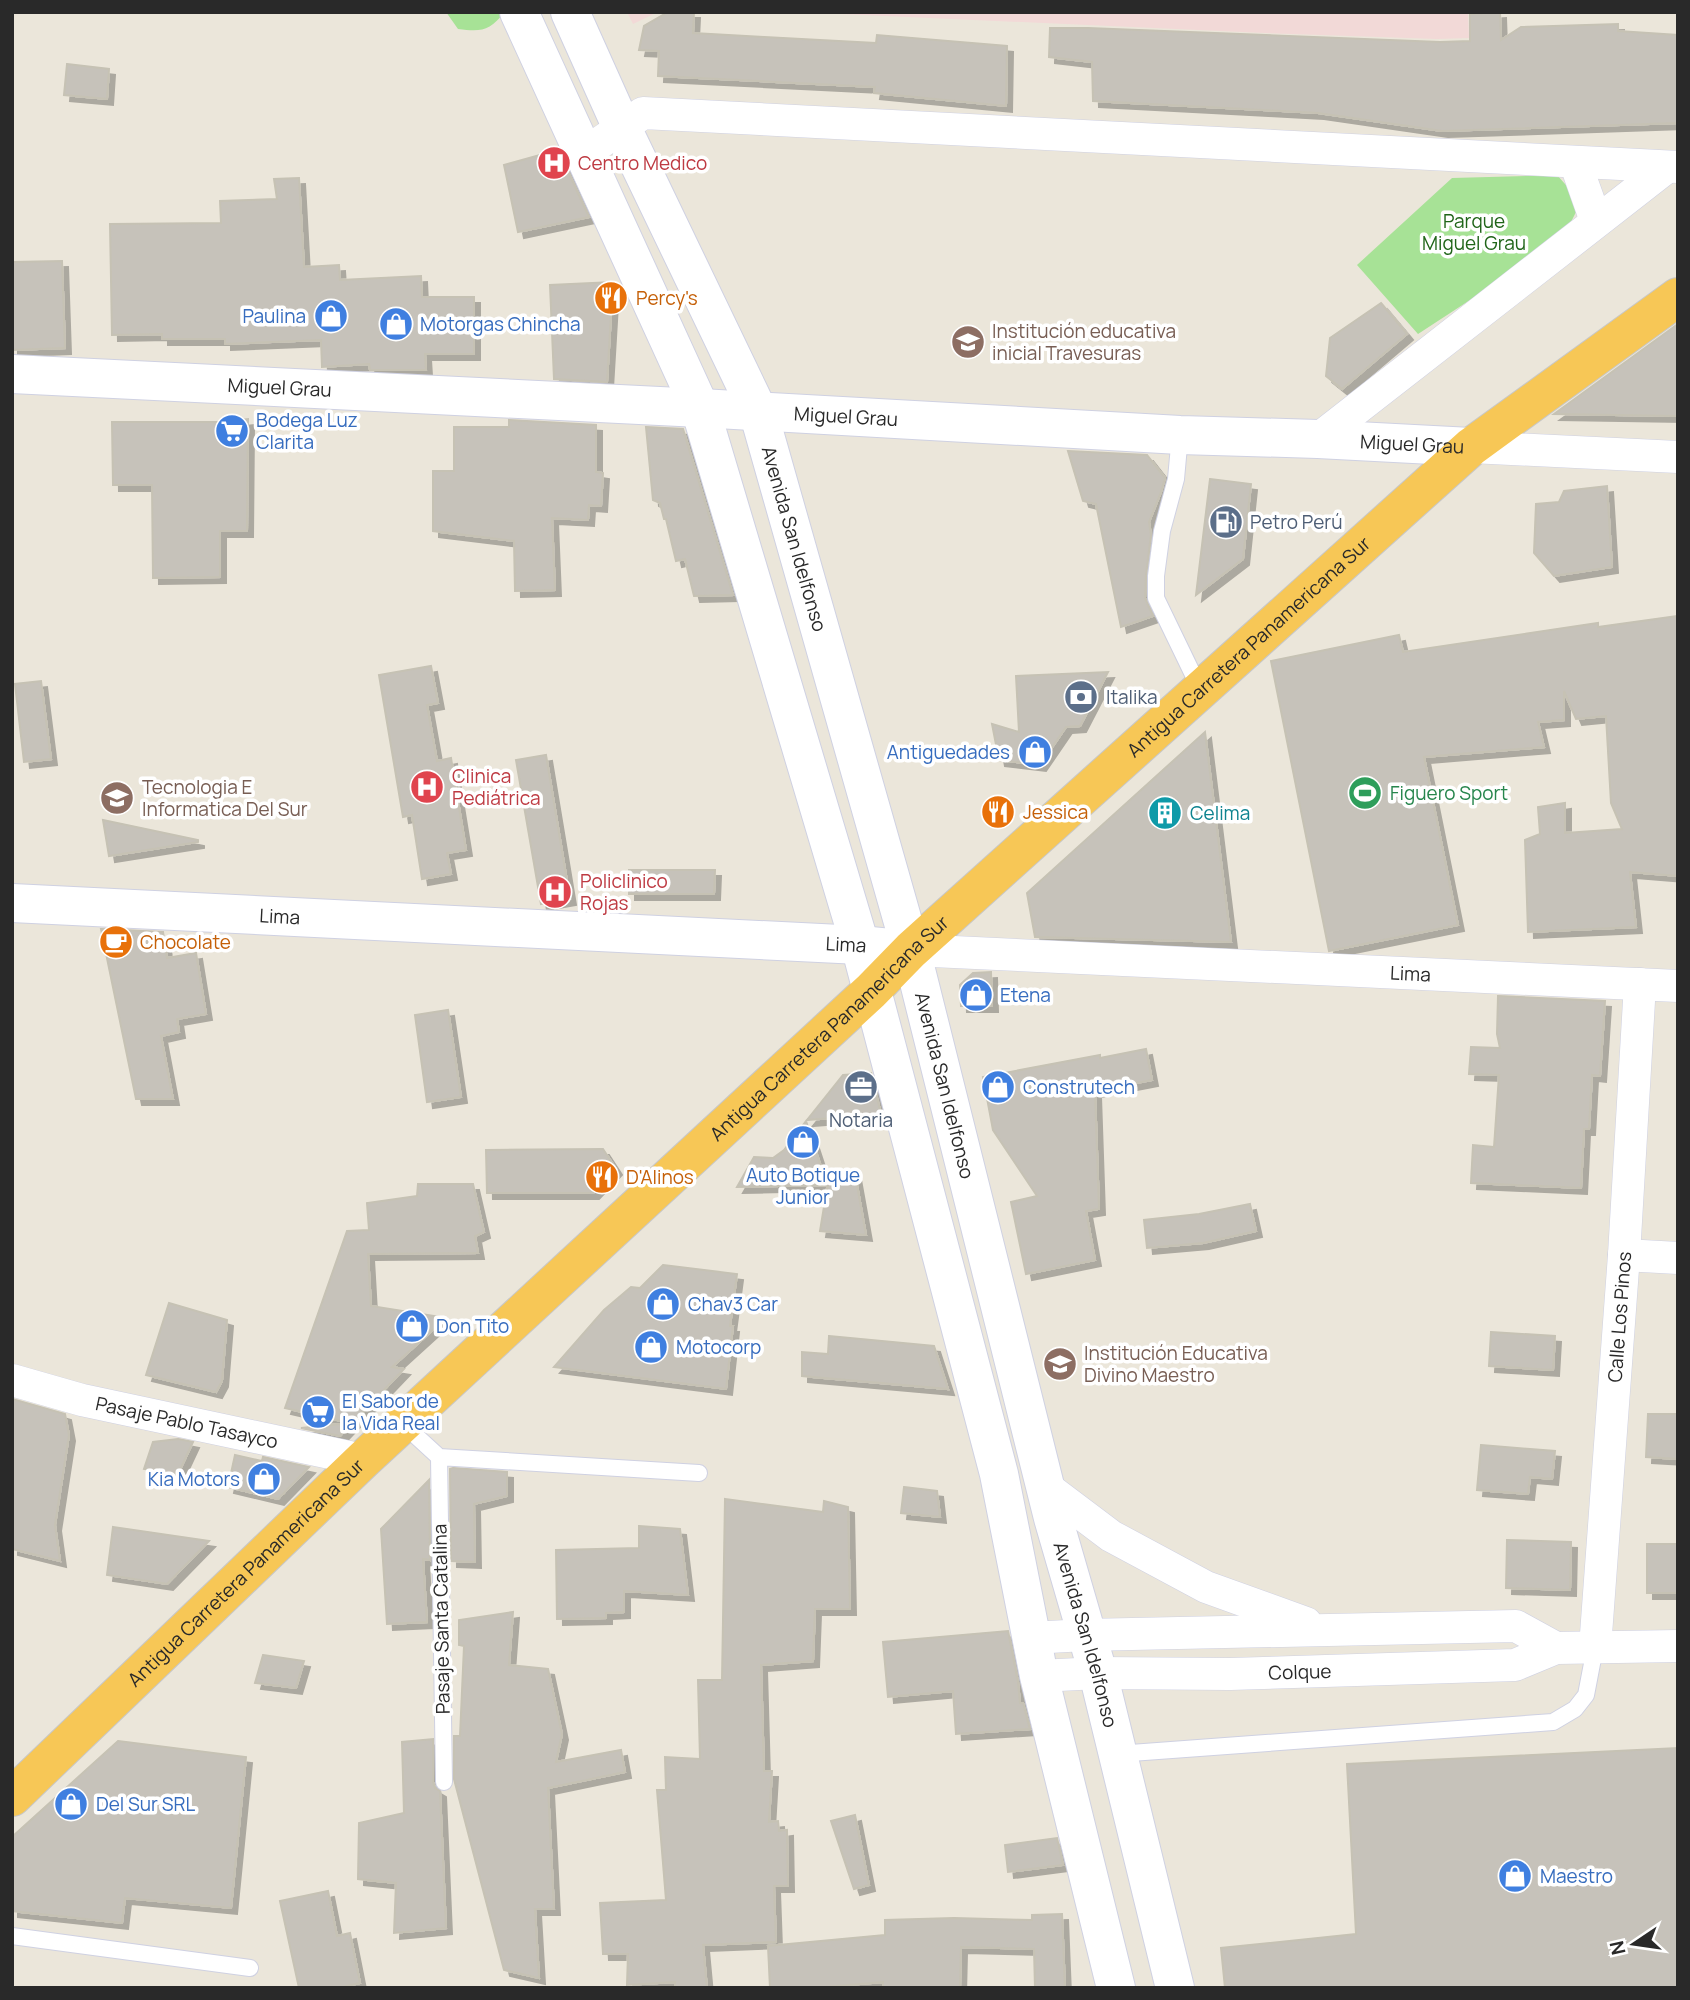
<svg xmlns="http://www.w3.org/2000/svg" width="1690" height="2000" font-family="Manrope,sans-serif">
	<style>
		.medical { fill: #f2d9d7 }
		.green { fill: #a7e296 }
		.building { fill: #c6c2ba; stroke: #c6c2b4; stroke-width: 2; filter: url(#shadow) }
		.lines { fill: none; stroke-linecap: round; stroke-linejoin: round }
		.service-casing { stroke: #cfd1e2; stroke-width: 18 }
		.minor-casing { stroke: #cfd1e2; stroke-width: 33 }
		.tertiary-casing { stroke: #cfd1e2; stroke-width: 40 }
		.secondary-casing { stroke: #cfd1e2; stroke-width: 40 }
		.trunk-casing { stroke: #c7c7c7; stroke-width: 40 }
		.service { stroke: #fff; stroke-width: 16 }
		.minor { stroke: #fff; stroke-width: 32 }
		.tertiary { stroke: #fff; stroke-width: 38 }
		.secondary { stroke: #fff; stroke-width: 38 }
		.trunk { stroke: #f7c756; stroke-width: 38 }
		.labels { text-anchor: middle; stroke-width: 7; stroke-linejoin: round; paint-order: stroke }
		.health-label { font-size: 19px; fill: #be3a42; stroke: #fff; text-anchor: start }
		.park-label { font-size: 19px; fill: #206519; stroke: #fff }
		.food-label { font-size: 19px; fill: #c56008; stroke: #fff; text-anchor: start }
		.shop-label { font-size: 19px; fill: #366cbe; stroke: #fff; text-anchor: start }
		.education-label { font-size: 19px; fill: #785e54; stroke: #fff; text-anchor: start }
		.street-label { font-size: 19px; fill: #292929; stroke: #fff }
		.service-label { font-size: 19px; fill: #4e5e75; stroke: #fff; text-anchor: start }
		.leisure-label { font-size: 19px; fill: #27864d; stroke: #fff; text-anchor: start }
		.culture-label { font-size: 19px; fill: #0d838f; stroke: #fff; text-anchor: start }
	</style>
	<defs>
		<filter id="shadow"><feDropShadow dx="6" dy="6" stdDeviation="0" flood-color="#0004"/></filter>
	</defs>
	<rect width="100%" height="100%" fill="#ebe6da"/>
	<path class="medical" d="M627,12h31l-25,12z
		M797,12h671l1,26 -32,1 -172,-6z"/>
	<path class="green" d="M446,12h59c-16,19 -23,20 -47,17z
		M1557,175l24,27 -19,38 -144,94 -61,-69 95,-87z"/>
	<path class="building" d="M668,12h26l-1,21 183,10 1,-8 130,11 -1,60 -132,-13 1,-6 -217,-11 1,-25 -20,-1 5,-24z
		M1500,12l1,28 20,-13 97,-3v7l60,4v88l-236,8 -124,-18 -225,-12 -1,-39 -43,-5 1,-29h38l352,14 30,-1v-27z
		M67,64l42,5 -2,30 -43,-4z
		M558,150l31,67 -71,15 -14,-67z
		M299,178l5,89 35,-2 1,15 81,-4 1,21h52v57h-49l1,16h-56l-1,-6 -47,3 -1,-27 -96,4v-5h-63v-5l-50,1 -2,-111 111,-1 -1,-22 57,-2 -3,-20z
		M62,261l3,87 -53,2v-88z
		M613,282l-6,100 -53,-3 -4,-94z
		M1381,303l26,31 -65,55 -16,-13 4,-38z
		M1678,324v92l-124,-2z
		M248,419l-1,112h-27v46l-67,1 -1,-93h-39l-1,-63h107z
		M509,420l87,5v47l7,1 -2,33 -12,-1 -1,15 -36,-2 3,72 -40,1 -1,-50 -81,-10v-60h21v-44h55z
		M646,427l37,2 50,166 -39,1 -9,-37 -9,2 -10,-42h-2l-4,-16 -7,-3z
		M1068,451l79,4 18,23 -4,14 -12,30 2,13 -5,40 -1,23 8,18 -32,11 -25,-123 -13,-3z
		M1210,479l41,5 -8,75 -47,36z
		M1607,486l5,81 -58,9 -20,-23 2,-49 23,-2 5,-11z
		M1678,616v260l-48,-4 6,55 -108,5 -3,-92 15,-6 -2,-27 27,-4v30l57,-4 -11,-26 -5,-87 -30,3 -12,-28v29l-26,2 6,25 -120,10 34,168 -129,26 -58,-290 128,-26 4,17 195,-29v4z
		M431,666l7,37 -11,2 10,56 14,-3 15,92 -19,3 4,21 -29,5 -10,-64 -9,2 -24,-142z
		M1108,672l-28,54 -14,1 -26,38 -41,-5 -7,-36 27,8 -3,-56z
		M41,681l10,78 -27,3 -9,-78z
		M1205,732l26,210 -196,-5 -8,-44z
		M546,755l24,144 -29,5 -25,-144z
		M103,820l95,20v2l-89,14z
		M629,870h86l-1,24h-85z
		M101,929l62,3 4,26 29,-5 10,61 -29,5 2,13 -18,4 12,63h-37z
		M991,972l1,34h-31l-1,-21 13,-12z
		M1498,996l107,5 -5,75 -8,-1 -3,54h-5l-3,59 -110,-5 2,-38 21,2 5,-72 -30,-1 2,-27 29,1 -3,-14z
		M448,1010l13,87 -34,5 -12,-87z
		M1146,1049l6,31 -57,11 4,118 -13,2 9,49 -69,14 -15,-72 26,-6 -44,-66 -10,-53 117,-22v3z
		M871,1073l10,41 -74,6 36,-45z
		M806,1121l21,64 -90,2 17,-30 19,1 11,-8z
		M603,1149l13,20 -23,24h-106l-1,-43z
		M830,1170l25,4 11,61 -46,-4z
		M418,1184h55l11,48 -9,4 3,17 -110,1 3,52 75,12 -54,49 12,2 -64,67 -39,-8 49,-5 -65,-15 62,-177 22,-1 -2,-27 50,-7z
		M1250,1204l6,27 -53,12 -56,5 -3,-28 55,-6z
		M663,1265l74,9 -7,52h3l-7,63 -172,-22 50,-57 27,-23 9,1z
		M169,1303l58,17 -5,61 -6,11 -70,-17z
		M1491,1332l64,4 -2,34 -64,-4z
		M829,1336l105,10 14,43 -146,-13v-24l26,2z
		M12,1399l53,15 4,21 -14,90 5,36 -48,-12z
		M1648,1414h30v45l-32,-2z
		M178,1439l15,3 -15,32 -34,-5 9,-27z
		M1481,1445l74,6 -3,28 -22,-2 -2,17 -51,-4z
		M235,1455l27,6 1,-4 46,10 -31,32 -50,-12z
		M453,1468l54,4v24l-33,8 1,58 -24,-1 -1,-92z
		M429,1480l1,80 -7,-1 4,63 -40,2 -6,-95z
		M904,1487l33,4 3,26 -39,-4z
		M725,1499l98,13 1,-11 24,6 2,102h-35l-2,52 -52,4 3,106h8l-3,51 9,-1 1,10 8,-1 1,56h-14l2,56 -73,3 4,43h-32v-6l-48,3 1,-31h-25l-3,-51 66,-3 -9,-110h9l-1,-33 35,2 -2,-79h24z
		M639,1526l41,3 8,66 -64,-4v21l-18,1v5l-49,1 -1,-69 83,-2z
		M113,1527l96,14 -42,43 -60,-9z
		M1507,1540l64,2 -1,48 -64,-2z
		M1647,1544h31v49h-31z
		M513,1612l-4,53 39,4 14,65 -6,28 65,-12 4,22 -77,16 6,121h-19l4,69 -35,-8 -50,-191v-43h6l4,-90 -5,-1v-25z
		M1008,1631l10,51 2,21h3l7,26 -74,5 -3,-43 -65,6 -5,-55z
		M263,1655l41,6 -8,27 -41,-5z
		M433,1739v43l2,6 5,3 6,137 -52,5 2,-50 -38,-4 1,-56 45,-10 -2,-71z
		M118,1741l128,16 -15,151 -106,-10 -3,25 -110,-12v-74z
		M1678,1748v240h-453l-4,-40 135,-14 -9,-170z
		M855,1815l14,70 -15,4 -23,-68z
		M1057,1838l6,27 -55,7 -3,-27z
		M328,1891l9,45 13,-3 10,50 -21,5h-40l-19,-87z
		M1062,1914l3,74h-30l-1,-39 -73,-2 -1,41h-77v-6l-69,6h-44l-2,-42 117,-11v-15l69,-2 78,2v-5z"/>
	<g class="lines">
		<g class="service-casing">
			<path id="service" d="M1180,435l-4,44 -14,52 -6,45v22l44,91
				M403,1424l36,33 260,16
				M439,1457l5,325
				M1117,1754l436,-32 22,-13 11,-14 9,-47
				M12,1936l238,32"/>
		</g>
		<g class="minor-casing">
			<g id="minor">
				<path d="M585,153l58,-40 1035,54"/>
				<path d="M1575,162l21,59"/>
				<path d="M1318,439l349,-272"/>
				<path d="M1471,447l207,10"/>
				<path id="s1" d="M911,950l767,36"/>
				<path d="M1624,1255l54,3"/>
				<path id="s2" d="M12,1380l70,20 281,60"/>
				<path d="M1046,1487l65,49 95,51 100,36"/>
				<path d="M1031,1638l54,-3 431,-9 40,22"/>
				<path id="s3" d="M1595,1648l29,-393 16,-271"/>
				<path id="s4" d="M1039,1676l59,-3 132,1 285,-9 41,-17 122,-2"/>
			</g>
		</g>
		<g class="tertiary-casing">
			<g id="tertiary">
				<path d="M519,12l181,396 160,537 139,529 40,202 77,312"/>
				<path id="s5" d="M570,12l52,116 136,283 153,539 142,568 45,155 77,315"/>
			</g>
		</g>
		<g class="secondary-casing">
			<g id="secondary">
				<path id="s6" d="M12,374l688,34 480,27 138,4 153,8"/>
				<path id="s7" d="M12,903l848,42 51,5"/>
			</g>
		</g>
		<g class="trunk-casing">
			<g id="trunk">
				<path id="s8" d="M12,1797l351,-337 508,-469 40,-41 560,-503 207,-150"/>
			</g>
		</g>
		<use href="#service" class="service"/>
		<use href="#minor" class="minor"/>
		<use href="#tertiary" class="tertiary"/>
		<use href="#secondary" class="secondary"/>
		<use href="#trunk" class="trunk"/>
	</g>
	<defs>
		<g id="hospital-disc" transform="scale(1.75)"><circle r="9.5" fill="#e0444e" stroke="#fff"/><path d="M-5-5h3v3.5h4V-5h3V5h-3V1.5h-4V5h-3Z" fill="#fff"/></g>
		<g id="restaurant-disc" transform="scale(1.75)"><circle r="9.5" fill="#e8710a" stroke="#fff"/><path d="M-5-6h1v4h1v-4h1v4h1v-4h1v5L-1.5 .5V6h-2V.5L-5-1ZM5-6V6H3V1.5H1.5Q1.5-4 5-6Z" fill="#fff"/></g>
		<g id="shop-disc" transform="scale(1.75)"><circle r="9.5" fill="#3f7fe0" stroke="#fff"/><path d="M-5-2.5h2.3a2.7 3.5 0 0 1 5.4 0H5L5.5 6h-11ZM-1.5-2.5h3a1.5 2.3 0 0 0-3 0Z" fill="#fff"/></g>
		<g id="school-disc" transform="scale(1.75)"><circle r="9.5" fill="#8d6e63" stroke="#fff"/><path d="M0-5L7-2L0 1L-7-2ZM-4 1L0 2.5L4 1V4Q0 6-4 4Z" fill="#fff"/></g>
		<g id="supermarket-disc" transform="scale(1.75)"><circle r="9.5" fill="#3f7fe0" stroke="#fff"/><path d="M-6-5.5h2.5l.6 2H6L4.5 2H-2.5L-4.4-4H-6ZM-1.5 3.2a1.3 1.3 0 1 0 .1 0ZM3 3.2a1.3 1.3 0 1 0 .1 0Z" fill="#fff"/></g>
		<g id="fuel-disc" transform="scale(1.75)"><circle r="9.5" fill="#5c6f8a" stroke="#fff"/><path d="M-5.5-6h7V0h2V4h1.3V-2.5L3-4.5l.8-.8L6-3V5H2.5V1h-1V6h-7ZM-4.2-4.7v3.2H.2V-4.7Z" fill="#fff"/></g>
		<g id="bank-disc" transform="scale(1.75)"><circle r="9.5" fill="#5c6f8a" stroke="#fff"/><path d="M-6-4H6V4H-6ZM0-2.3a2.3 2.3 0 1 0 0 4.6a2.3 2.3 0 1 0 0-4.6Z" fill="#fff"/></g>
		<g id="stadium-disc" transform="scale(1.75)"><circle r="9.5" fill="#2e9e5b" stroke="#fff"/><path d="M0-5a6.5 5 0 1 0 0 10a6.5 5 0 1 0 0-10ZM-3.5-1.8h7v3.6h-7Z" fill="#fff"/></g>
		<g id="building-disc" transform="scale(1.75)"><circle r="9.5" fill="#0f9aa8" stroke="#fff"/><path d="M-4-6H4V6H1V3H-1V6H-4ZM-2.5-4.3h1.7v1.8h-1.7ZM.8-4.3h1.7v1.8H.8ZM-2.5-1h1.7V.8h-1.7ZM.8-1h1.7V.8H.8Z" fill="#fff"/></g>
		<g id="cafe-disc" transform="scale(1.75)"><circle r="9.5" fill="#e8710a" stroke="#fff"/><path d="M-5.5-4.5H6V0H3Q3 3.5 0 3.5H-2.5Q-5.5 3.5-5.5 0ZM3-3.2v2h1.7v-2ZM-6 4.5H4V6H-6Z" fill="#fff"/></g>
		<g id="office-disc" transform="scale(1.75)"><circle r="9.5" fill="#5c6f8a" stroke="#fff"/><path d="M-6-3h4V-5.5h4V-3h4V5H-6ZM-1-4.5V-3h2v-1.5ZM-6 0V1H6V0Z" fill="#fff"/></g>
	</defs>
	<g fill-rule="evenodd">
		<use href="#hospital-disc" x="554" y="163"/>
		<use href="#restaurant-disc" x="611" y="298"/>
		<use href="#shop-disc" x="331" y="316"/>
		<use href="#shop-disc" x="396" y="324"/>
		<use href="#school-disc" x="968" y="342"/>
		<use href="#supermarket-disc" x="232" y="431"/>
		<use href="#fuel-disc" x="1226" y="522"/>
		<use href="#bank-disc" x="1081" y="697"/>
		<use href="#shop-disc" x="1035" y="752"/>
		<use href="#hospital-disc" x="427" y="787"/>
		<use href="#stadium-disc" x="1365" y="793"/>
		<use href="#school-disc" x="117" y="798"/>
		<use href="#restaurant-disc" x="998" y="812"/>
		<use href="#building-disc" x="1165" y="813"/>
		<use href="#hospital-disc" x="555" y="892"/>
		<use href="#cafe-disc" x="116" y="942"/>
		<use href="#shop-disc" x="976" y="995"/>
		<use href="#office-disc" x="861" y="1087"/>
		<use href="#shop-disc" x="998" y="1087"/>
		<use href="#shop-disc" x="803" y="1142"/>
		<use href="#restaurant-disc" x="602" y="1177"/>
		<use href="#shop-disc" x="663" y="1304"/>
		<use href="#shop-disc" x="412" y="1326"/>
		<use href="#shop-disc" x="651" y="1347"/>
		<use href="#school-disc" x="1060" y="1364"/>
		<use href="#supermarket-disc" x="318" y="1412"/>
		<use href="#shop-disc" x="264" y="1479"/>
		<use href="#shop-disc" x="71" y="1804"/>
		<use href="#shop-disc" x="1515" y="1876"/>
	</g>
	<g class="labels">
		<g class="health-label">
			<text x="578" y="170">Centro Medico</text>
			<text x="452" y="783">Clinica<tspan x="452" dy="22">Pediátrica</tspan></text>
			<text x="580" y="888">Policlinico<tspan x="580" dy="22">Rojas</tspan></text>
		</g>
		<g class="park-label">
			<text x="1474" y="228">Parque<tspan x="1474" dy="22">Miguel Grau</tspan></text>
		</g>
		<g class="food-label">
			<text x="636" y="305">Percy's</text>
			<text x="1023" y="819">Jessica</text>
			<text x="140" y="949">Chocolate</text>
			<text x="626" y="1184">D'Alinos</text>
		</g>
		<g class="shop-label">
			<text x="306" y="323" text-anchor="end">Paulina</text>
			<text x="420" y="331">Motorgas Chincha</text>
			<text x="256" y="427">Bodega Luz<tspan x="256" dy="22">Clarita</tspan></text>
			<text x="1010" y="759" text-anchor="end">Antiguedades</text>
			<text x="1000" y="1002">Etena</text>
			<text x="1023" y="1094">Construtech</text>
			<text x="803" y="1182" text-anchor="middle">Auto Botique<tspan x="803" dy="22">Junior</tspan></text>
			<text x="688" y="1311">Chav3 Car</text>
			<text x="436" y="1333">Don Tito</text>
			<text x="676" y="1354">Motocorp</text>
			<text x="342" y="1408">El Sabor de<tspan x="342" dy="22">la Vida Real</tspan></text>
			<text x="240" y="1486" text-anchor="end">Kia Motors</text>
			<text x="96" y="1811">Del Sur SRL</text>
			<text x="1540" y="1883">Maestro</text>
		</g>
		<g class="education-label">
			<text x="992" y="338">Institución educativa<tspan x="992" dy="22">inicial Travesuras</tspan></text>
			<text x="142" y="794">Tecnologia E<tspan x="142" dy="22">Informatica Del Sur</tspan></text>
			<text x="1084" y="1360">Institución Educativa<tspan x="1084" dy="22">Divino Maestro</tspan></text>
		</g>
		<g class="street-label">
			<text dy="7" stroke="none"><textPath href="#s6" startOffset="268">Miguel Grau</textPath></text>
			<text dy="7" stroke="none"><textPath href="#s6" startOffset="835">Miguel Grau</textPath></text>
			<text dy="7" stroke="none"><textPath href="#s6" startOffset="1402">Miguel Grau</textPath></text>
			<text dy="7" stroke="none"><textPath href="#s5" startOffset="574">Avenida San Idelfonso</textPath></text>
			<text dy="7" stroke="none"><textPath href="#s8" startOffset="1689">Antigua Carretera Panamericana Sur</textPath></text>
			<text dy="7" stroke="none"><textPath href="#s7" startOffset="268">Lima</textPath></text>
			<text dy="7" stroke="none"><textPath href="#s7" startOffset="835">Lima</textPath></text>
			<text dy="7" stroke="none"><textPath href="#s1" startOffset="500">Lima</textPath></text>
			<text dy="7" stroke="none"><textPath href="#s8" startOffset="1122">Antigua Carretera Panamericana Sur</textPath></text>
			<text dy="7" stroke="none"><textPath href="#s5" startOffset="1141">Avenida San Idelfonso</textPath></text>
			<text dy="7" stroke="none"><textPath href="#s3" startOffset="332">Calle Los Pinos</textPath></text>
			<text dy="7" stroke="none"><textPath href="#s2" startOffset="180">Pasaje Pablo Tasayco</textPath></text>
			<text dy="7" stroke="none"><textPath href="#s8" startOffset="324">Antigua Carretera Panamericana Sur</textPath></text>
			<text transform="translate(441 1619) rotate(-91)" y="7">Pasaje Santa Catalina</text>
			<text dy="7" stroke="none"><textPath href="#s5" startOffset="1708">Avenida San Idelfonso</textPath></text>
			<text dy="7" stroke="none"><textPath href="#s4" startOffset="261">Colque</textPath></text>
		</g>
		<g class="service-label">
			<text x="1250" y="529">Petro Perú</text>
			<text x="1106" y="704">Italika</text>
			<text x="861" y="1127" text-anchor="middle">Notaria</text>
		</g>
		<g class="leisure-label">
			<text x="1390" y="800">Figuero Sport</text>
		</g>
		<g class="culture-label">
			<text x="1190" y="820">Celima</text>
		</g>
	</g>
	<rect width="1690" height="2000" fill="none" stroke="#292929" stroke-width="28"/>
	<g transform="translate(1634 1944) rotate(257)" stroke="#ffffff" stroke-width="5" paint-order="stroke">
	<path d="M0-5L12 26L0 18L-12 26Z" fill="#292929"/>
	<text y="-10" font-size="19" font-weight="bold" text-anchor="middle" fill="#292929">N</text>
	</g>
</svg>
